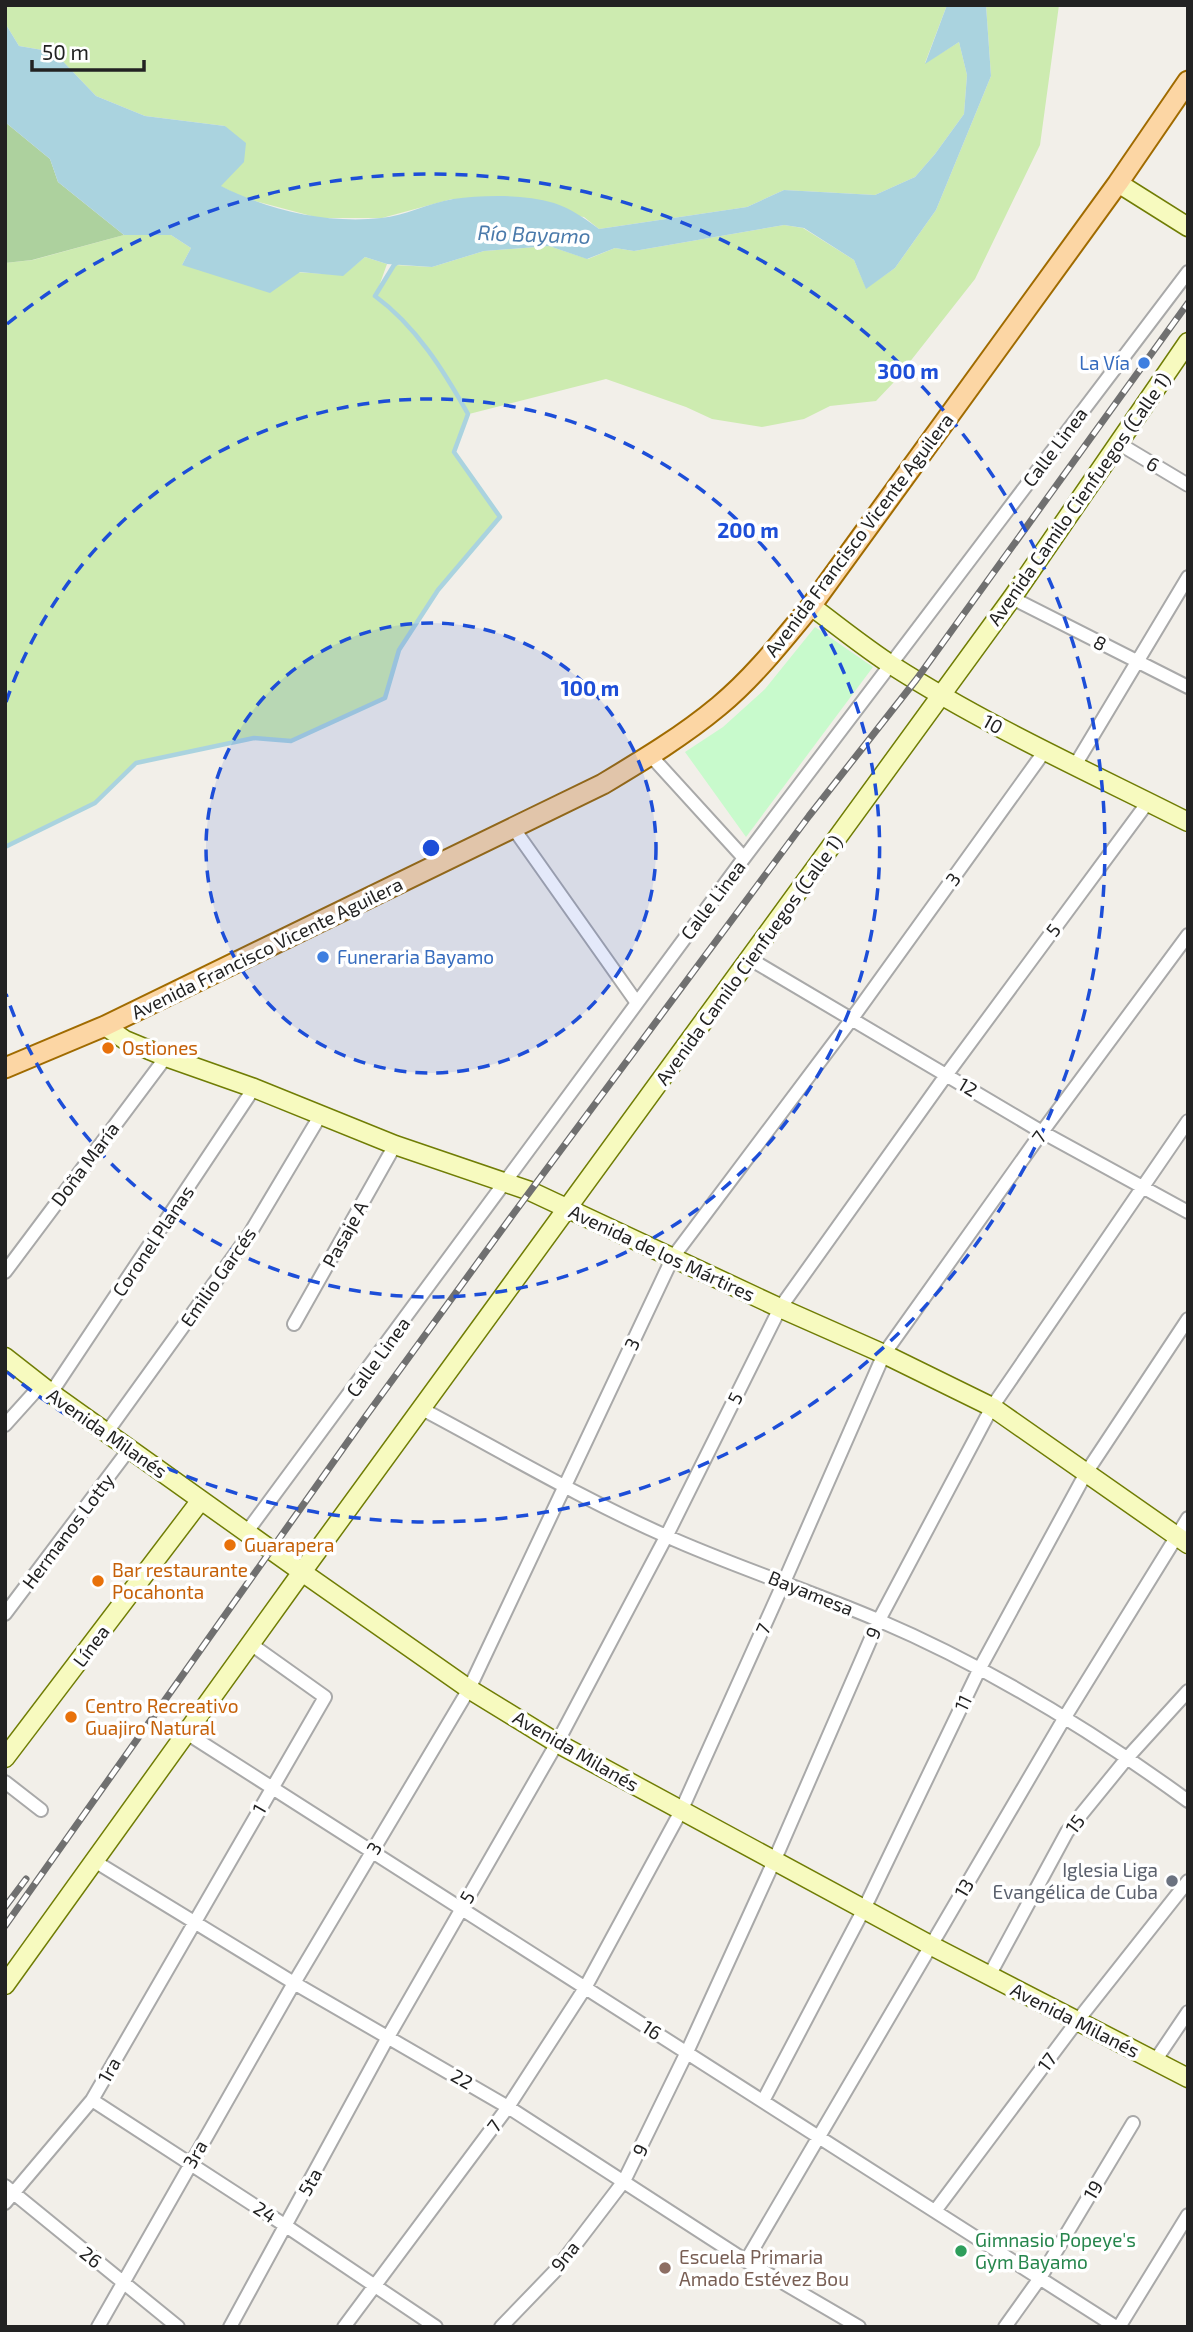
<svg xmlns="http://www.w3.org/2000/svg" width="1193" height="2332" font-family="'Exo 2',sans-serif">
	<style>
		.grass { fill: #cdebb0 }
		.forest { fill: #add19e }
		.park { fill: #c8facc }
		.water { fill: #aad3df }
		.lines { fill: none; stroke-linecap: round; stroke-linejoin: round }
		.stream { stroke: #aad3df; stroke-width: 4.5 }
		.street-casing { stroke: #a9a9a9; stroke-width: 16 }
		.secondary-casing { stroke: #707d05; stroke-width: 21 }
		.primary-casing { stroke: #a06b00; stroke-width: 23 }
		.street { stroke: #fff; stroke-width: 12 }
		.secondary { stroke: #f7fabf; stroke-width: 18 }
		.primary { stroke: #fcd6a4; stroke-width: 19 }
		.rail-casing { stroke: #707070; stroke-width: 7 }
		.rail { stroke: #fff; stroke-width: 4.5; stroke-dasharray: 13; stroke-linecap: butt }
		.ring { fill: none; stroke: #1d4ed8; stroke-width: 3.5; stroke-dasharray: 12 9 }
		.shop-dot { fill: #3f7fe0; stroke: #fff; stroke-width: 2.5 }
		.food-dot { fill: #e8710a; stroke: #fff; stroke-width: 2.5 }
		.worship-dot { fill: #6b7280; stroke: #fff; stroke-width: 2.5 }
		.leisure-dot { fill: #2e9e5b; stroke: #fff; stroke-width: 2.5 }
		.education-dot { fill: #8d6e63; stroke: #fff; stroke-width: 2.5 }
		.labels { text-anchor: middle; stroke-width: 7; stroke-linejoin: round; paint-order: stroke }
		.shop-label { font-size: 19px; fill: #366cbe; stroke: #fff; text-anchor: end }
		.street-label { font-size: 19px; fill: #222; stroke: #fff }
		.food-label { font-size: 19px; fill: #c56008; stroke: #fff; text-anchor: start }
		.worship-label { font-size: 19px; fill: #5b616d; stroke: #fff; text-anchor: end }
		.leisure-label { font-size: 19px; fill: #27864d; stroke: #fff; text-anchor: start }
		.education-label { font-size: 19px; fill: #785e54; stroke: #fff; text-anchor: start }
		.water-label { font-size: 21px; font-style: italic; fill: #4a7aab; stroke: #fff }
		.centre { fill: #1d4ed8; stroke: #fff; stroke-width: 3.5 }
		.ring-label { font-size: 21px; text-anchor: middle; font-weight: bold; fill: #1d4ed8; stroke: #fff; stroke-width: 7; stroke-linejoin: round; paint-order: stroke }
	</style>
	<rect width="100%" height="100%" fill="#f2efe9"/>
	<path class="grass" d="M5,5h942l-22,58 34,-21 8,33 -3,39 -29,40 -20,23 -40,18 -91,-5 -37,17 -148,22 -15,-12 -132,-18 -70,19h-63l-75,-20 -24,-12 23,-24 -18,-36 -80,-10 -49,-20 -42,-44 -35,-6 -14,-23z
		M986,5h73l-19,140 -65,134 -81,103 -18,19 -46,5 -26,13 -42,8 -50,-8 -26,-12 -80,-28 -137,35 -15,38 46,65 -62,73 -39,60 -14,48 -94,43 -37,-3 -118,25 -41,40 -90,44v-584l28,-3 91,-25h47l20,13 -9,17 161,10 22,-18 22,7 -10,28 17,-27 38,2 52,-16 65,-5 39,13 27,-11 19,3 150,-26 19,3 51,32 12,28 29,-20 41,-58 55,-134z"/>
	<path class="forest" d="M5,122l45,37 8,23 66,53 -92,25 -27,3z"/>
	<path class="park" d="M815,627l58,40 -127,170 -61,-85 38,-25 42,-38z"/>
	<path class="water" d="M947,5h39l5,71 -55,134 -41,58 -29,21 -12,-29 -50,-32 -20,-3 -150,26 -19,-3 -28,11 -38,-13 -65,5 -52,16 -45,-3 -22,-7 -22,19 -43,-4 -30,21 -88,-28 9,-17 -20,-13h-47l-66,-53 -8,-23 -45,-37v-99l14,23 35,6 42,44 49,20 80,10 21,17 -2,19 -23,24c47,24 106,38 160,32 24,-2 47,-15 72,-19 31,-4 70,-5 101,4 16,5 32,16 45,26l148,-22 37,-17 91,5 40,-18 20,-23 29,-40 3,-39 -8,-33 -34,22z"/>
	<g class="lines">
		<path class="stream" d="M5,847l90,-44 41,-40 118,-25 37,3 94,-43 14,-48 39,-60 62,-73 -46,-65 14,-38c-24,-43 -52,-88 -93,-118l19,-31 4,-3"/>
		<g class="street-casing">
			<path id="street" d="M1118,443l70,42
				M1012,598l176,89
				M651,756l93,102
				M1074,767l114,-190
				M514,829l123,174
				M750,959l292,173 146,80
				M5,1272l161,-215
				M294,1324l101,-179
				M51,1393l203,-305
				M422,1409c81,43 160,90 244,127 69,31 142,54 212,84 110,47 213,110 310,181
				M5,1425l36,-40
				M107,1432l142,-197 71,-119
				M246,1533l498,-675 444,-586
				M5,1614l125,-166
				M188,1734l928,593
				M5,1782l36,28
				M96,1862l198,121 214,124 238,154 113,66
				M989,1976l78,-144 61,-75 60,-66
				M1155,2061l33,-49
				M92,2100l194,126 150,101
				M763,2101l101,-192 116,-241 106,-195 102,-154
				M5,2186l173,141
				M5,2203l87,-103 233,-403 -73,-52
				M935,2211l143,-191 110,-139
				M746,2261l319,-544 123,-199
				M98,2327l196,-344 175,-294 204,-432 178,-237 193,-268
				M230,2327l158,-290 169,-294 109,-206 114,-229 167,-234 201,-272
				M344,2327l164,-220 77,-119 96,-177 103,-229 100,-228 158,-222 146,-197
				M501,2327l55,-57 68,-89 63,-129 88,-193 104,-239 113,-213 196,-286
				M1005,2327l35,-49 93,-155
				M1119,2327l69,-112"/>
		</g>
		<g class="secondary-casing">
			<path id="secondary" d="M1118,183l70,44
				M811,606c27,20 54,42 82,60 94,60 196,106 295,156
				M105,1026l20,14 41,17 88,31 141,57 135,46 250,117 104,46 108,53 196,137
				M5,1357l46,36 251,179 167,117 88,54 373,202 258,133
				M5,1758l196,-258
				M5,1985l297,-413 710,-974 176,-256"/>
		</g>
		<g class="primary-casing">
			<path id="primary" d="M5,1068l100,-42 498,-242c40,-24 80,-48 116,-78 35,-29 63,-65 92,-100l307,-423 70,-102"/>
		</g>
		<use href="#street" class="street"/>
		<use href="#secondary" class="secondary"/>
		<use href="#primary" class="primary"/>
		<g class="rail-casing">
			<path id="rail" d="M5,1907l21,-28
				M5,1926l361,-510 148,-203 295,-397 107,-136 272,-377"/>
		</g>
		<use href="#rail" class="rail"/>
	</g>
	<circle cx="431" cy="848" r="225" fill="#1d4ed8" fill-opacity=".12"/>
	<g class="ring">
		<circle cx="431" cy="848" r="225"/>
		<path d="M6 702A449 449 0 1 1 6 994"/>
		<path d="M7 324A674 674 0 1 1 7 1372"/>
	</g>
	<g class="shop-dot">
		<circle cx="1144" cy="363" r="7"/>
		<circle cx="323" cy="957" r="7"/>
	</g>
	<g class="food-dot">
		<circle cx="108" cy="1048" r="7"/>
		<circle cx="230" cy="1545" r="7"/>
		<circle cx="98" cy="1581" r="7"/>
		<circle cx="71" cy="1717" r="7"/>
	</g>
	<circle class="worship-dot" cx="1172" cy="1881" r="7"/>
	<circle class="leisure-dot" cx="961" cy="2251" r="7"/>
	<circle class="education-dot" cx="665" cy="2268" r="7"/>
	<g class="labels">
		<g class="shop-label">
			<text x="1130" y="370">La Vía</text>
			<text x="337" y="964" text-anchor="start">Funeraria Bayamo</text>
		</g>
		<g class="street-label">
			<text transform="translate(1055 447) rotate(-53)" y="7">Calle Linea</text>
			<text transform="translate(1153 464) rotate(31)" y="7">6</text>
			<text transform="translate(1079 499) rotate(-55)" y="7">Avenida Camilo Cienfuegos (Calle 1)</text>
			<text transform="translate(859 535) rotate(-53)" y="7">Avenida Francisco Vicente Aguilera</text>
			<text transform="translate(1100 643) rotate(27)" y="7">8</text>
			<text transform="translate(993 724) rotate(29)" y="7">10</text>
			<text transform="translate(953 879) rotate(-54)" y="7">3</text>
			<text transform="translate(713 900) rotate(-53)" y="7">Calle Linea</text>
			<text transform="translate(1053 930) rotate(-54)" y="7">5</text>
			<text transform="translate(267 948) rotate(-26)" y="7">Avenida Francisco Vicente Aguilera</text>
			<text transform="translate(749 960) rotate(-54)" y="7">Avenida Camilo Cienfuegos (Calle 1)</text>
			<text transform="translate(968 1087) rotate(31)" y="7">12</text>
			<text transform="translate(1039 1137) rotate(-54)" y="7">7</text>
			<text transform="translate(85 1164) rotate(-53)" y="7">Doña María</text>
			<text transform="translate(345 1234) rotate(-61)" y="7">Pasaje A</text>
			<text transform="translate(153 1241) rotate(-56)" y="7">Coronel Planas</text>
			<text transform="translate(662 1253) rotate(25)" y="7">Avenida de los Mártires</text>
			<text transform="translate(218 1277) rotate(-55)" y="7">Emilio Garcés</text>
			<text transform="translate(632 1344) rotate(-65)" y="7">3</text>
			<text transform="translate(378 1357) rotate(-54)" y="7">Calle Linea</text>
			<text transform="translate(735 1398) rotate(-64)" y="7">5</text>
			<text transform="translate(107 1433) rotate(35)" y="7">Avenida Milanés</text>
			<text transform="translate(68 1531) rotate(-53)" y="7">Hermanos Lotty</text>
			<text transform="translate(811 1593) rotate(22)" y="7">Bayamesa</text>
			<text transform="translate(763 1629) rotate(-66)" y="7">7</text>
			<text transform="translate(873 1633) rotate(-66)" y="7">9</text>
			<text transform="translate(91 1646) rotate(-53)" y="7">Línea</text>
			<text transform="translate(963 1703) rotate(-64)" y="7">11</text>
			<text transform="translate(576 1751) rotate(30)" y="7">Avenida Milanés</text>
			<text transform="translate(259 1809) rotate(-60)" y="7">1</text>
			<text transform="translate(1075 1824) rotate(-53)" y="7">15</text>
			<text transform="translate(374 1848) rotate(-59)" y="7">3</text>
			<text transform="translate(964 1888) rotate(-59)" y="7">13</text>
			<text transform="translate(467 1897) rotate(-60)" y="7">5</text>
			<text transform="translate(1075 2020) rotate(27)" y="7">Avenida Milanés</text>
			<text transform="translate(652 2030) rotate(33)" y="7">16</text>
			<text transform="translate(1047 2062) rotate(-53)" y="7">17</text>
			<text transform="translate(109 2070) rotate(-60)" y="7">1ra</text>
			<text transform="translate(462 2079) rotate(30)" y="7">22</text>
			<text transform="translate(494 2126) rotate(-53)" y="7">7</text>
			<text transform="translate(640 2150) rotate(-64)" y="7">9</text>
			<text transform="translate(195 2154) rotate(-60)" y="7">3ra</text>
			<text transform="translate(310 2182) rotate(-61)" y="7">5ta</text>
			<text transform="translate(1093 2190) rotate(-59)" y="7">19</text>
			<text transform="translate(265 2212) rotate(33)" y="7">24</text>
			<text transform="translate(565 2256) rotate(-51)" y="7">9na</text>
			<text transform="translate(91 2257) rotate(39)" y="7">26</text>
		</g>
		<g class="food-label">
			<text x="122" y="1055">Ostiones</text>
			<text x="244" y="1552">Guarapera</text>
			<text x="112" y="1577">Bar restaurante<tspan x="112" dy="22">Pocahonta</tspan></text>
			<text x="85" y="1713">Centro Recreativo<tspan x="85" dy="22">Guajiro Natural</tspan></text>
		</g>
		<g class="worship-label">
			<text x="1158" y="1877">Iglesia Liga<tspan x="1158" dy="22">Evangélica de Cuba</tspan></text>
		</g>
		<g class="leisure-label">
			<text x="975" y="2247">Gimnasio Popeye's<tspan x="975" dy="22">Gym Bayamo</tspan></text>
		</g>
		<g class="education-label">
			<text x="679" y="2264">Escuela Primaria<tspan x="679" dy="22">Amado Estévez Bou</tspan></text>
		</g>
		<g class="water-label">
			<text transform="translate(534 235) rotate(2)" y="7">Río Bayamo</text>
		</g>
	</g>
	<circle cx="431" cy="848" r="10" class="centre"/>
	<g class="ring-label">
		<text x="908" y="379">300 m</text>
		<text x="748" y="538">200 m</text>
		<text x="590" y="696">100 m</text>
	</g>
	<rect width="1193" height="2332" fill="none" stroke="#222222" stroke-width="14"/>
	<path d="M32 60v10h112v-10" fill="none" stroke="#222222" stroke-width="3.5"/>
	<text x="42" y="60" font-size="21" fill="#222222" stroke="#ffffff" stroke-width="5" paint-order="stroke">50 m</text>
</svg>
